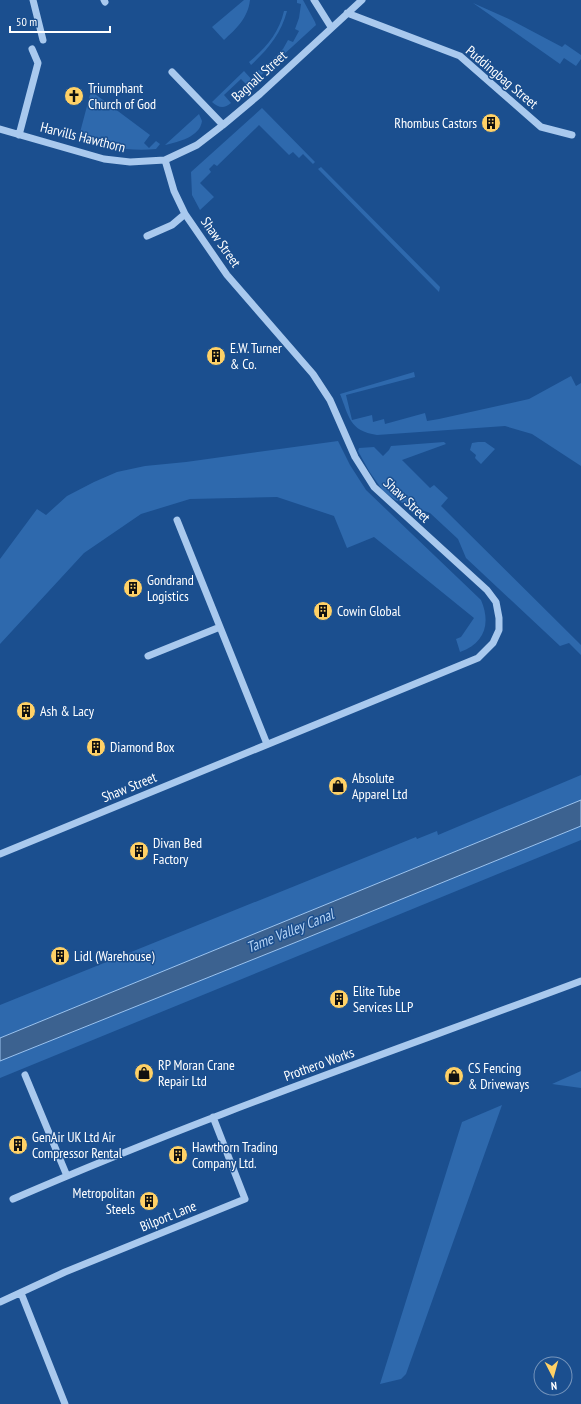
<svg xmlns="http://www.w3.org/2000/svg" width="581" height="1404" font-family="'PT Sans Narrow',sans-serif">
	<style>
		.green { fill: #2e69ad }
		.water { fill: #3c6290; stroke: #9cc4f0 }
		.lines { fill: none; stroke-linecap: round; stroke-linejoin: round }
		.minor { stroke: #a9c9ee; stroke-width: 7 }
		.labels { text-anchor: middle; stroke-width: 3; stroke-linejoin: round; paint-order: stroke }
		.street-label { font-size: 14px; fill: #fff; stroke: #1b4f8f }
		.poi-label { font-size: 14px; fill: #fff; stroke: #1b4f8f; text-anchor: start }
		.water-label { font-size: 15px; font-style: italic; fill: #b5d3f5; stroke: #1b4f8f }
	</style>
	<rect width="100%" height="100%" fill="#1b4f8f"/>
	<path class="green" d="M244,0h6c-2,18 -14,29 -26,40l-12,-13z
		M297,0h6l12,22 1,3 -58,53 -4,-4 5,-4 2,1 22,-22 5,-9 5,2 6,-11 -4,-2 4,-11 2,-14 -4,-1z
		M473,3l38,17 51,27 3,-3 16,11v4l-5,7 -12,-8 -4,6z
		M284,11h3c-6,23 -19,38 -36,54l-2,-3c17,-14 30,-29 35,-51z
		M244,71l10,11 -6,4 -7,-7 -17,16 7,8c-7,6 -12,5 -19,-1z
		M91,91l59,44 -6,8 5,5 7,-7 4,3 -4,5c-26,3 -52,-3 -78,-9z
		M262,108l53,54 -2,2 -10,-10 -4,4 -6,-6 -4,3 -30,-30 -42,41 -3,-2 -5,5 2,3 -11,11 14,14 -14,13 -8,-15 -1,-23z
		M199,114l3,7c-2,16 -24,21 -37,24z
		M321,167l119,120 -1,5 -121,-123z
		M414,372l1,5 -69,18 6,25 20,-5 1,7 11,-3 1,5 40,-11 2,8 12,-2 90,-20 42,-23 5,10 5,-3v83l-49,-32 -27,-8 -128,9c-28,-4 -28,-19 -37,-41z
		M338,441l12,24 16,25 115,110c10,23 4,43 -21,52l-4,-13 5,-2 13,-19 -100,-81 -27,11 -13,-32 -57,-19 -87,2 -49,15 -57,39 -84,91v-85l37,-50 9,6 21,-19 27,-14 23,-10 28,-6 41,-4z
		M444,442l2,2 -44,16 28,28 4,-3 14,13 -7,8 140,139v10l-12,-12 -9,3 -94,-88 -8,-19 -28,-26 -35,-13 -12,-9 -14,-20 -11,-20 1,-3 15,-1 9,9 6,-6 2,-4z
		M478,442h7l10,7 -14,15 -6,-6 1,-3 -6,-5 2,-7z
		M581,775v25l-581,238v-33l416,-168 1,2 20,-8 1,4z
		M581,826v14l-581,238v-17l294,-118z
		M581,1071v17l-29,-4z
		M502,1105l-96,269 -5,5 -21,5 82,-262z"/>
	<path class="water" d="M581,800v26l-287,117 -294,118v-23z"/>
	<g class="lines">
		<path class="minor" d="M33,0l10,40
			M104,0l1,2
			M314,0l17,27
			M347,13l113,43 81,71 31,8
			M172,72l51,53
			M0,129l104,30 26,3 35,-2 32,-15 26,-20 37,-31 102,-94
			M19,135l19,-72 -6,-14
			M147,236l25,-11 13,-11
			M177,520l90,224
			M148,656l72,-29
			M0,854l478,-196 15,-15 6,-13v-12l-3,-16 -9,-12 -113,-103 -19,-30 -25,-57 -17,-26 -86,-99 -42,-61 -11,-23 -9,-31
			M25,1075l42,101
			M13,1199c186,-81 378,-147 568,-218
			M21,1293l44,111
			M0,1302l65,-30 180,-73 -32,-82"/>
	</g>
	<defs>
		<g id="church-disc" transform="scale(1)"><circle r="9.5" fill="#ffd166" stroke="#1b4f8f"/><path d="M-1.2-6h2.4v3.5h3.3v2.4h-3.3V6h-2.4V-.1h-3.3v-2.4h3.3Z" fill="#111"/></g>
		<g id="building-disc" transform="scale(1)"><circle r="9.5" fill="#ffd166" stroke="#1b4f8f"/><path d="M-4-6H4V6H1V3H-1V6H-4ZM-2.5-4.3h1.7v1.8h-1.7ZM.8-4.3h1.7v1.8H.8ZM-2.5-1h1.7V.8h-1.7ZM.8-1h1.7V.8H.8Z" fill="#111"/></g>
		<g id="shop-disc" transform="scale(1)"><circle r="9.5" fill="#ffd166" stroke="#1b4f8f"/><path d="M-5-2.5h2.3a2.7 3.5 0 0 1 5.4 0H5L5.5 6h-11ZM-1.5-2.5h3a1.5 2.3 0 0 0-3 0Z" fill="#111"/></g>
	</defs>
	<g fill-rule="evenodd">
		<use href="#church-disc" x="74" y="96"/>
		<use href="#building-disc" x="491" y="123"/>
		<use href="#building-disc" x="216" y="356"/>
		<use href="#building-disc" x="133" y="588"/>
		<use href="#building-disc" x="323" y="611"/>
		<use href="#building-disc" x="26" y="711"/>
		<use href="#building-disc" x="96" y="747"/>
		<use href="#shop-disc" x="338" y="786"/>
		<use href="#building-disc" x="139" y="851"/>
		<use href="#building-disc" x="60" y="956"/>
		<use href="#building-disc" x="339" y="999"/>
		<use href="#shop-disc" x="144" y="1073"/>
		<use href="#shop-disc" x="454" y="1076"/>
		<use href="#building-disc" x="18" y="1145"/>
		<use href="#building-disc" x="178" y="1155"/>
		<use href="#building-disc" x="149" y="1201"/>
	</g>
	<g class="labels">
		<g class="street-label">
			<text transform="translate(259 76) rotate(-42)" y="5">Bagnall Street</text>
			<text transform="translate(502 77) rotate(40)" y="5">Puddingbag Street</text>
			<text transform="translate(83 137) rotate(14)" y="5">Harvills Hawthorn</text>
			<text transform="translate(221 242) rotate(55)" y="5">Shaw Street</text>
			<text transform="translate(407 500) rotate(43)" y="5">Shaw Street</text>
			<text transform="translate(129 787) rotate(-22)" y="5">Shaw Street</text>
			<text transform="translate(319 1064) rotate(-20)" y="5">Prothero Works</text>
			<text transform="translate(168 1216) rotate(-22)" y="5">Bilport Lane</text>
		</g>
		<g class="poi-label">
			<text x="88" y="93">Triumphant<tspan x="88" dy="16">Church of God</tspan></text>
			<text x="477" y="128" text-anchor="end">Rhombus Castors</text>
			<text x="230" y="353">E.W. Turner<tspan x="230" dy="16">&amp; Co.</tspan></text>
			<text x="147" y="585">Gondrand<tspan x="147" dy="16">Logistics</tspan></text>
			<text x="337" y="616">Cowin Global</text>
			<text x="40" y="716">Ash &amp; Lacy</text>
			<text x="110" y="752">Diamond Box</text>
			<text x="352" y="783">Absolute<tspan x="352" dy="16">Apparel Ltd</tspan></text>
			<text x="153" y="848">Divan Bed<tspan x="153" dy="16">Factory</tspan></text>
			<text x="74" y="961">Lidl (Warehouse)</text>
			<text x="353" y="996">Elite Tube<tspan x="353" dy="16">Services LLP</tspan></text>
			<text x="158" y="1070">RP Moran Crane<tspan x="158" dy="16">Repair Ltd</tspan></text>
			<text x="468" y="1073">CS Fencing<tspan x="468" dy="16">&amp; Driveways</tspan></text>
			<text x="32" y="1142">GenAir UK Ltd Air<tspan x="32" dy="16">Compressor Rental</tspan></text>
			<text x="192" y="1152">Hawthorn Trading<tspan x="192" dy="16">Company Ltd.</tspan></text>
			<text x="135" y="1198" text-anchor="end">Metropolitan<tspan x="135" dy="16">Steels</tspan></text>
		</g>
		<g class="water-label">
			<text transform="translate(290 931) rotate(-22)" y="5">Tame Valley Canal</text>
		</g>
	</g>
	<g transform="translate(553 1376) rotate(174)"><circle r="19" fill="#1b4f8f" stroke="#7695bc"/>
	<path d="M0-3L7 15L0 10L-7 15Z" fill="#ffd166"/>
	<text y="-6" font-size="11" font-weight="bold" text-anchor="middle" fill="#ffffff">N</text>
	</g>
	<path d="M10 26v6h100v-6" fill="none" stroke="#ffffff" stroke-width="2"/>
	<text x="16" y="26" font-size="12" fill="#ffffff" stroke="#1b4f8f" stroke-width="3" paint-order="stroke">50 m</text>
</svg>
